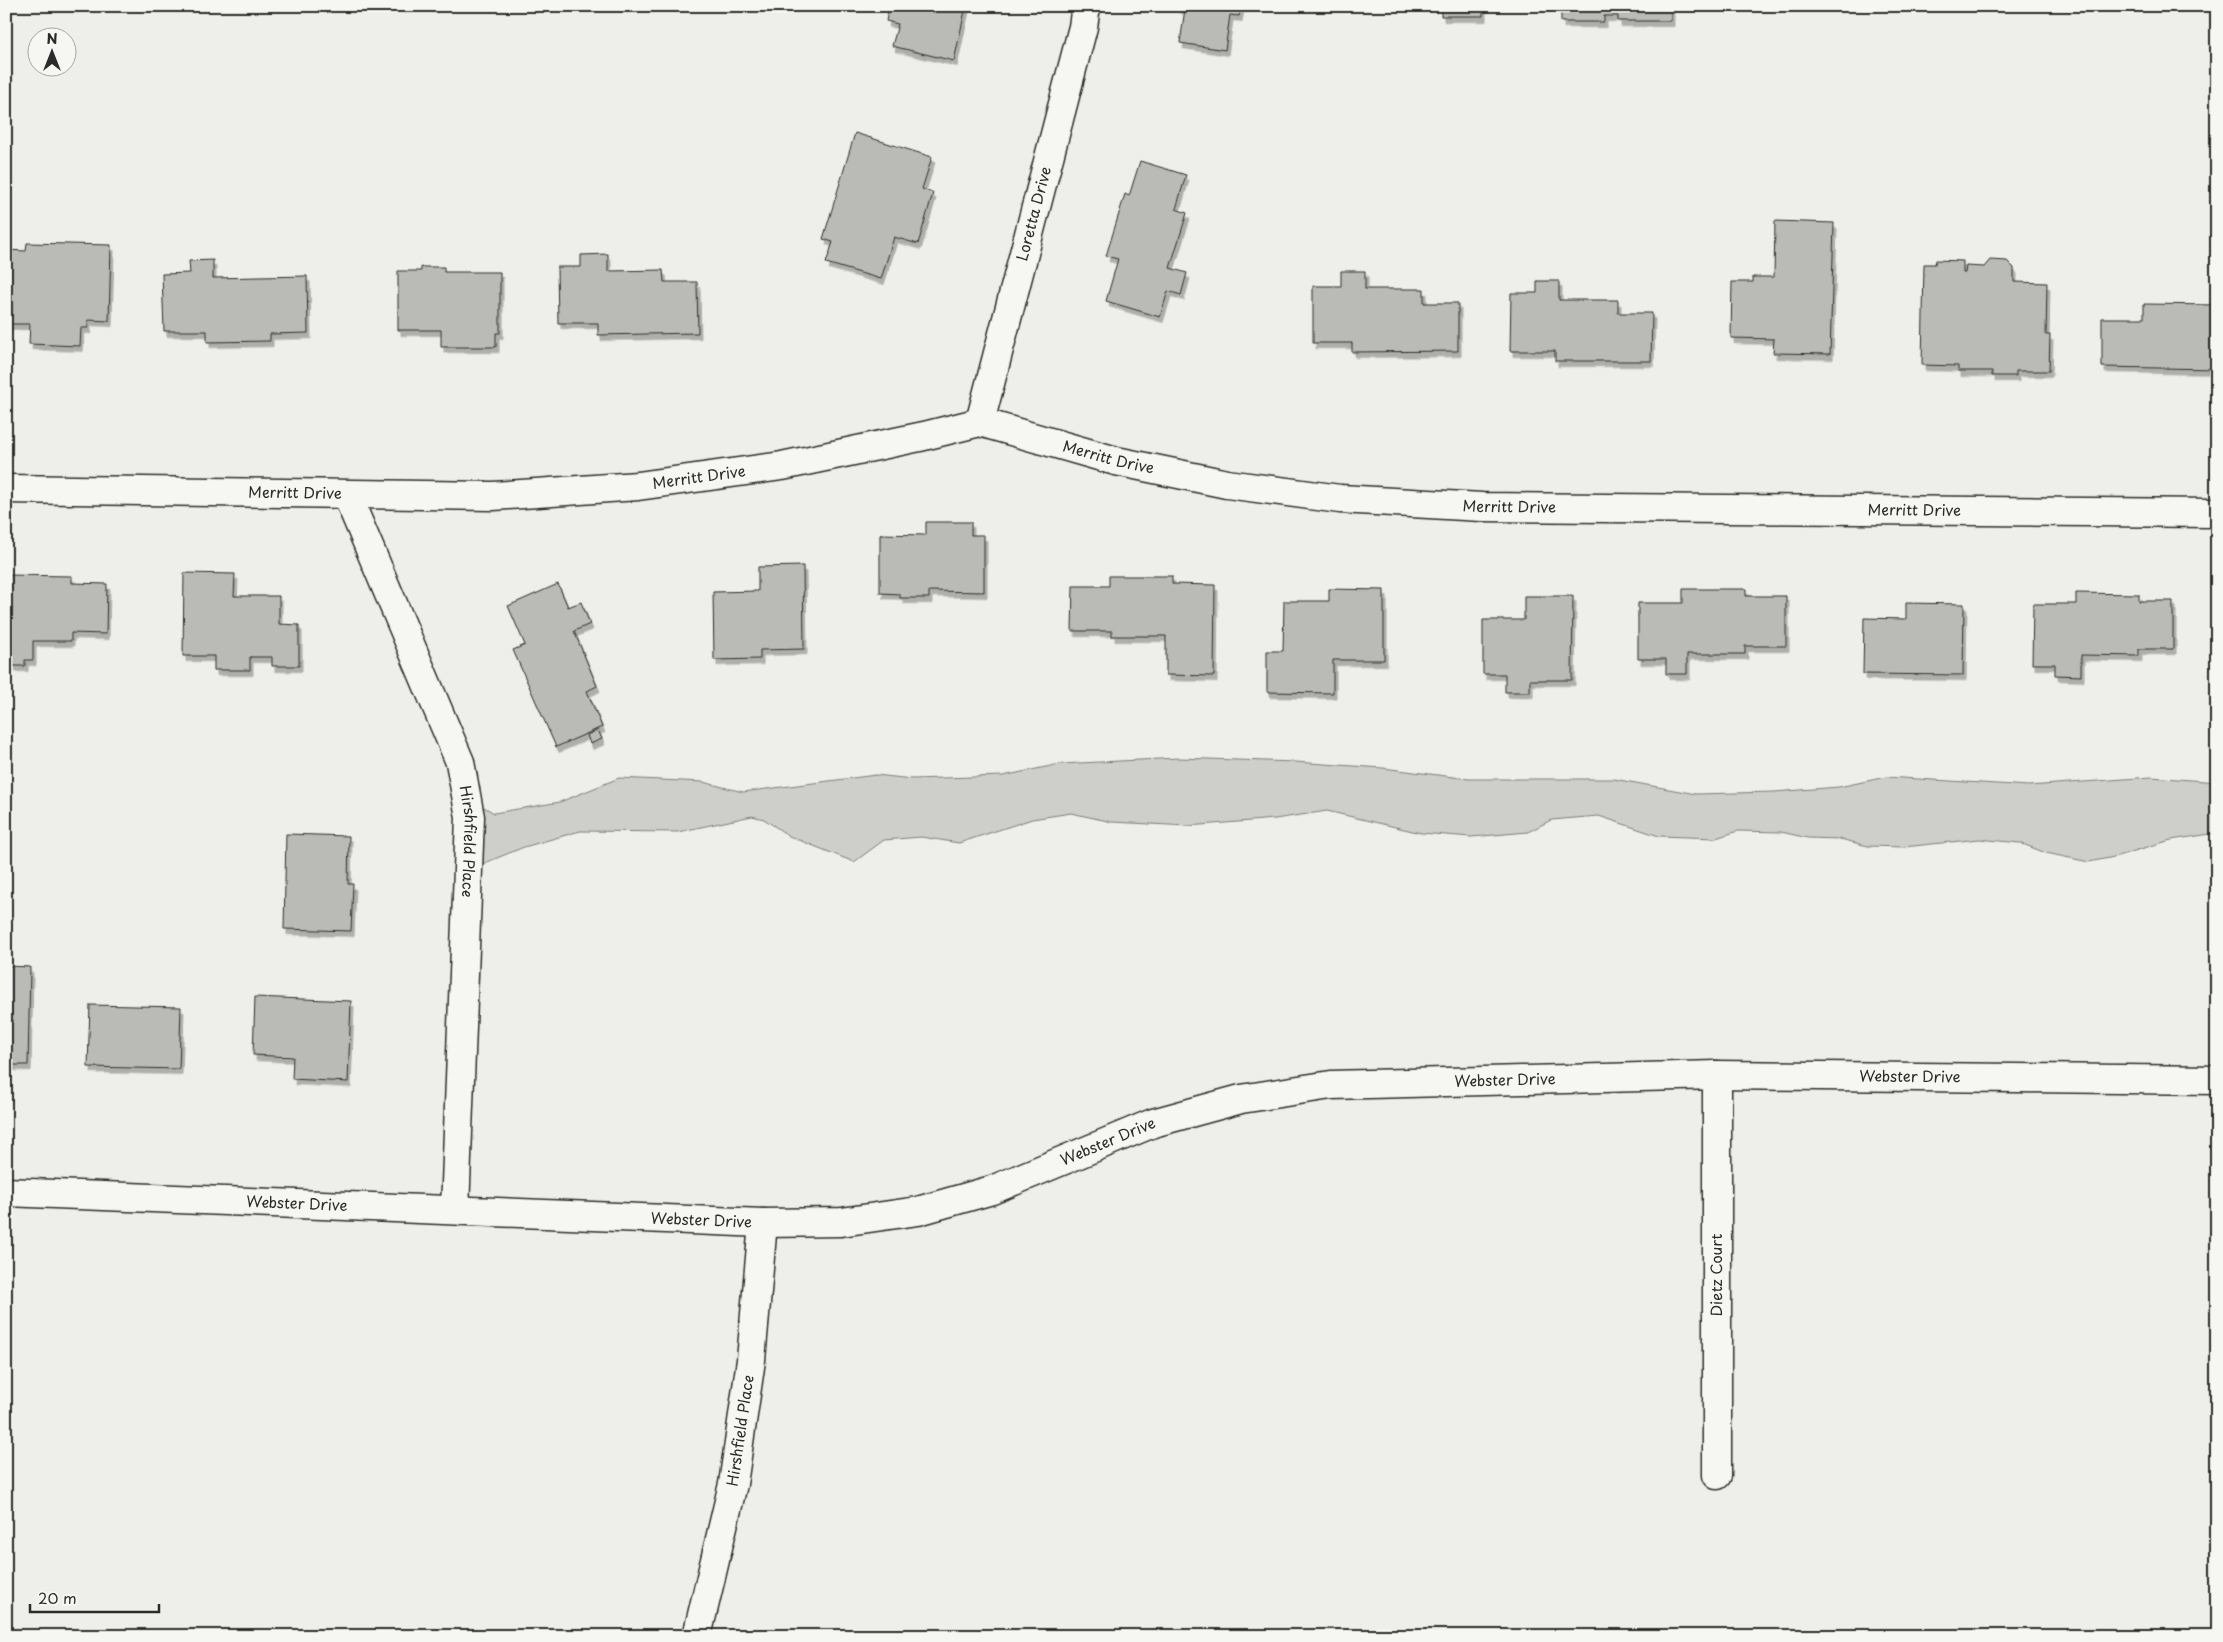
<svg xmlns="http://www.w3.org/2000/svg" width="2223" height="1642" font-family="'Playpen Sans',sans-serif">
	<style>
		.green { fill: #cececa; stroke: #7c7c7a }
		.building { fill: #babab7; stroke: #2b2b2b; filter: url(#shadow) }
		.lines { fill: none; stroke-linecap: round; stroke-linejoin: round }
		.minor-casing { stroke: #2b2b2b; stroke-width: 31 }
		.minor { stroke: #f6f6f2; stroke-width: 28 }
		.labels { text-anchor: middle; stroke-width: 4; stroke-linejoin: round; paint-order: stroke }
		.street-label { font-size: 15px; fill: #2b2b2b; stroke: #f6f6f2 }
	</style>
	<defs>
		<filter id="shadow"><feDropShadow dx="3" dy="5.5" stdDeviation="0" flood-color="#0004"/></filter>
	</defs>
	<rect width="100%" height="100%" fill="#eeeeea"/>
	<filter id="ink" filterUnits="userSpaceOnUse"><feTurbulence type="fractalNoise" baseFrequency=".02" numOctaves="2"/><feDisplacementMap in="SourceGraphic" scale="10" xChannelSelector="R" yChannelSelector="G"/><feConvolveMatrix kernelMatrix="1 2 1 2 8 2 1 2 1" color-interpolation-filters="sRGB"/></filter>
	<g filter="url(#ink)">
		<path class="green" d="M1179,758l116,4 88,6 86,11h145l82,15 78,-2 65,-5 47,-10 143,9 122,-9 66,5v51l-46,7 -57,17 -25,5 -43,-9 -26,-10 -41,-4 -75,8 -36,-1 -28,-7 -32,-1 -27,-6 -43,-1 -22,7 -57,-2 -60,-20 -48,4 -23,12 -57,5 -50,-4 -94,-22 -52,8 -87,7 -76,-4 -41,-9 -39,6 -73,24 -38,-6 -37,3 -30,22 -65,-26 -25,-17 -12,-3 -74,16 -98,-1 -56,16 -49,20 -9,-71 28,17 66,-11 59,-24 84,4 40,10 133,-17 36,4 91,-3 57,-12z"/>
		<path class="building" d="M889,6h77l-12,55 -62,-15 6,-22 -12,-3z
			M1178,6h63l-2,10 -9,-1 -5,35 -45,-7 5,-34 -7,-1z
			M1441,6h42v10h-42z
			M1561,6h110v15h-53v-5h-14v6h-43z
			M855,133l77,24 -10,32 11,4 -15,51 -24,-7 -13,42 -55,-16 7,-21 -10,-3z
			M1140,161l46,14 -10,34 11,4 -17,55 17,5 -6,22 -13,-4 -8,26 -54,-16 12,-42 -12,-3 19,-62 4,2z
			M1775,221l59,2 -4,131 -57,-1 1,-14 -43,-1 1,-56h21v-5h21z
			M27,243l84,2 -2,76 -21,-1v8h-7l-1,18 -51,-2 1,-20h-24v-74l20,1z
			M608,254v17l55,-1 1,12h33l1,51 -100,2v-12h-40l-1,-56h24v-12z
			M213,260v18l94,-2 1,57 -38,1v7l-63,1v-11h-43l-2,-57 28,-1 -1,-12z
			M1936,260l27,1v12h2l1,-7 18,1 6,-7 17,1 7,7v14l33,1 -1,52h4l-1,36h-33v5h-24v-5h-34v-5l-36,-1 2,-101h11z
			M421,267h23v5h56v61h-4v14h-55v-17h-43v-59h23z
			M1341,271h24v18h59v14h34v48l-106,1v-9h-39v-57h28z
			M1537,281h22v19h59v13h34l-1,48h-96v-10h-45l1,-58h26z
			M2144,304l73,1v64l-115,-2v-49h42z
			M926,522h45v13h13v57l-55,-1v7h-29v-4l-20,-1v-59l46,1z
			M803,566l1,83 -44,1v9l-46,1 -1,-68 45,-1v-24z
			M184,573l51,1 -1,22h45v28l20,1v41h-27v-9h-22v13h-36v-14h-31z
			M6,575l66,1v7l35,1 -1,50 -35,-1v8h-38v19h-8v6h-13v-7h-6z
			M1109,576h63v8l43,1 -1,91 -48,-1v-39h-54v-5h-40l1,-45h36z
			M558,584l10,23 13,-5 9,22 -16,7 23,55 -10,5 15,36 -46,20 -43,-97 12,-5 -17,-39z
			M1329,589l55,1v70h-51v33l-66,-1v-41h16l1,-50h45z
			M1683,589h63v7h40v50h-41v8h-58v20h-21v-15h-28v-56h45z
			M2076,593l63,1v7h34v48h-34v7l-58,-1v21l-26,-1v-11h-23l1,-60h43z
			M1524,596h49l-1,84h-42v12h-25v-18h-22v-54h41z
			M1906,603l58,1 -1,71 -100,-1 1,-56 42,1z
			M598,730l4,9 -12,5 -3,-9z
			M286,834l63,2 -1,48h5l-2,47 -67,-2z
			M6,966l24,1 -2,98h-22z
			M255,997l96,4 -3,81 -56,-3 1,-22 -40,-2z
			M90,1005l91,2 -2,62 -91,-2z"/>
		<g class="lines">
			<g class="minor-casing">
				<g id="minor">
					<path id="s1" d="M980,422l103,-395 3,-21"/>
					<path id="s2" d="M6,489l487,7 145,-10 144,-20 142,-30 56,-14 136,39 111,23 113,15 142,8 735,6"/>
					<path id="s3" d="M347,495l113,267 10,55 -15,393"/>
					<path id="s4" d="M6,1192l757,31 78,-1 77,-11 74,-21 161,-67 88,-24 90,-14 386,-10 500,5"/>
					<path d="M1717,1475v-400"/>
					<path id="s5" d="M697,1636l36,-152 18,-124 12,-137"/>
				</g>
			</g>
			<use href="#minor" class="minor"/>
		</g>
	</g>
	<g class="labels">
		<g class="street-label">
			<text dy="5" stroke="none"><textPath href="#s1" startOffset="215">Loretta Drive</textPath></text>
			<text dy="5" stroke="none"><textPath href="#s2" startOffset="1114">Merritt Drive</textPath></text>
			<text dy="5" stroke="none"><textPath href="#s2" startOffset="694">Merritt Drive</textPath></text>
			<text dy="5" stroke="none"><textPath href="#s2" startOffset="289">Merritt Drive</textPath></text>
			<text dy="5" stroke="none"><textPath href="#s2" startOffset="1519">Merritt Drive</textPath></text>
			<text dy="5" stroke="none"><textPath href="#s2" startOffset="1924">Merritt Drive</textPath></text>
			<text dy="5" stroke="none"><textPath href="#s3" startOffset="370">Hirshfield Place</textPath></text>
			<text dy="5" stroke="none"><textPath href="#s4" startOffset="1926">Webster Drive</textPath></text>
			<text dy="5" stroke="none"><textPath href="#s4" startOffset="1521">Webster Drive</textPath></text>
			<text dy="5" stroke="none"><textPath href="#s4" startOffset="1116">Webster Drive</textPath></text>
			<text dy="5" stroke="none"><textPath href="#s4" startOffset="291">Webster Drive</textPath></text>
			<text dy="5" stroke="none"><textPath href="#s4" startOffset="696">Webster Drive</textPath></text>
			<text transform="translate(1717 1275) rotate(-90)" y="5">Dietz Court</text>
			<text dy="5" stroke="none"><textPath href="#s5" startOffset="210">Hirshfield Place</textPath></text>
		</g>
	</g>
	<rect width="2223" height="1642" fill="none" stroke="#f6f6f2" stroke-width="25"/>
	<rect x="12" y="12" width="2198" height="1617" fill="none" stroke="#2b2b2b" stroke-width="2" filter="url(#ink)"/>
	<g transform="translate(52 52)"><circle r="24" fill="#f6f6f2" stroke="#a5a5a2"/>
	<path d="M0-4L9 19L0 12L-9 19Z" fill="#2b2b2b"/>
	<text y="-8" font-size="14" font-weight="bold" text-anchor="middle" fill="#2b2b2b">N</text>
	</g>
	<path d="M30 1604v8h129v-8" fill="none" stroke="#2b2b2b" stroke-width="2.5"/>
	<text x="38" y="1604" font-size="15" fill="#2b2b2b" stroke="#f6f6f2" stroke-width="4" paint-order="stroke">20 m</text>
</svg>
